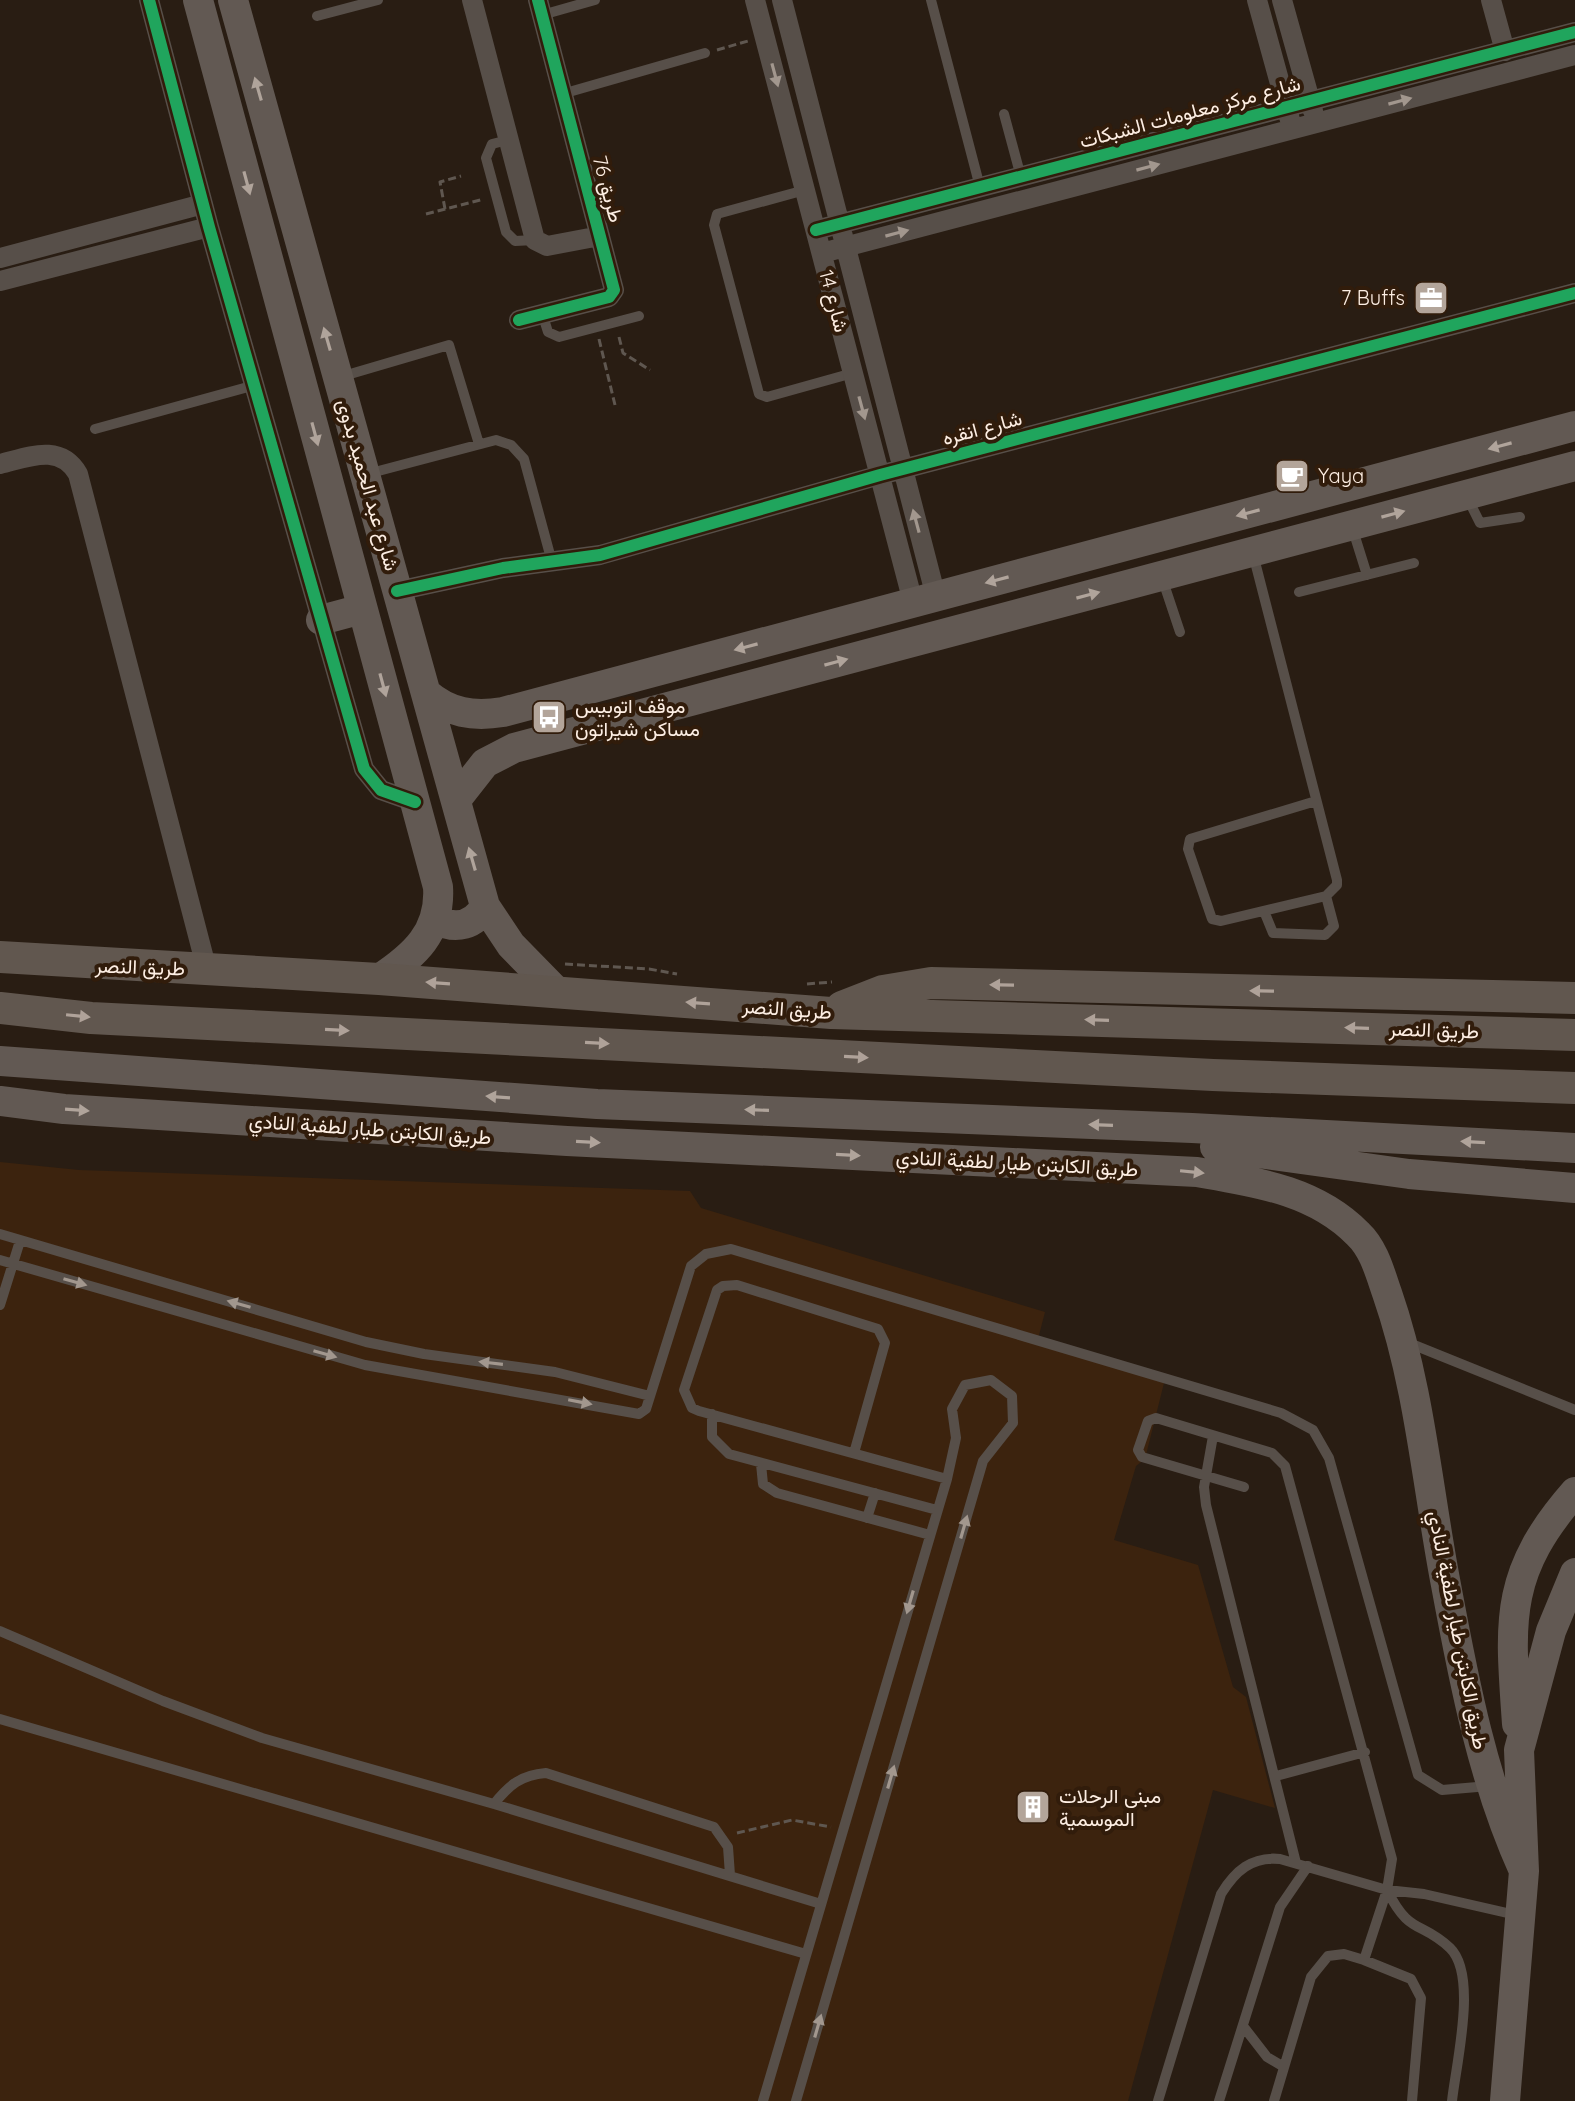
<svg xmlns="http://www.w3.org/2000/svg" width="1575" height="2101" font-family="Quicksand,Vazirmatn,sans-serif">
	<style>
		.built { fill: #3c230e }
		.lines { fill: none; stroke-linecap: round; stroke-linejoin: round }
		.path { stroke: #5f5750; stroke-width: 3; stroke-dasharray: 8 4; stroke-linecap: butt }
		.lane { stroke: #574f49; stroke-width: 10 }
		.street { stroke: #574f49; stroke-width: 20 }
		.secondary { stroke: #625953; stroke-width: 30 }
		.primary { stroke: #61574f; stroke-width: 32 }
		.cycleway-casing { stroke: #311c0b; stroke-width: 17 }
		.cycleway { stroke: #20a55d; stroke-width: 12 }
		.oneway { fill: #a2978e }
		.oneway2 { fill: #b0a49b }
		.oneway3 { fill: #afa299 }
		.labels { text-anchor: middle; stroke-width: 8; stroke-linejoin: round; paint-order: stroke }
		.street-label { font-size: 20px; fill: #fdeee3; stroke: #311c0b }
		.poi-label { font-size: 20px; fill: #fdeee3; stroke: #311c0b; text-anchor: start }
	</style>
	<rect width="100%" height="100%" fill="#291d13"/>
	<path class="built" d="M0,1162l79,8 611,21 11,17 344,104 -7,27 126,44 -19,76 -9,7 -22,74 84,25 35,122 13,10 29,111 -62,-18 -85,311h-1128z"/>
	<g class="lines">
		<path class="path" d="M717,50l31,-9
			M445,209l-5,-27 21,-6
			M426,214l58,-15
			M619,337l4,16 27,17
			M599,339l16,66
			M565,964l84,5 28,5
			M807,984l25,-2
			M737,1833l55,-13 39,7"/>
		<path class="lane" d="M931,0l49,187
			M542,15l53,-15
			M317,16l61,-16
			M562,94l143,-41
			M1004,114l17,63
			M508,140l-16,4 -6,14 20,74 9,9 20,-1
			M805,190l-88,24 -3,11 45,169 8,3 86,-24
			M542,313l6,19 11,5 80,-21
			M340,377l109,-32 30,99
			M95,429l160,-44
			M367,474l129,-34 15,5 13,14 28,103
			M1467,497l13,26 40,-6
			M1352,527l15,48
			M1253,554l84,326v5l-11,11 -105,25 -9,-2 -24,-70 2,-10 126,-38
			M1162,578l18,54
			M1299,592l115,-29
			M1264,911l9,22 52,2 9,-9 -8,-30
			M0,1234l366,108 58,12 131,18 95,24
			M0,1260l365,105 274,49 7,-5 45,-143 15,-12 25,-5 550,164 32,17 16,28 89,317 24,15 47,-4
			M0,1305l20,-64
			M1409,1343l166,67
			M712,1414v23l17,17 208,56
			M1213,1436l-9,51 2,18 90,358
			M854,1453l31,-110 -7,-14 -141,-44 -14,1 -6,4 -33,100 8,18 7,3 248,68
			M761,1464l2,20 14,9 153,42
			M1244,1487l-102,-30 -4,-7 10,-29 8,-3 116,35 13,13 107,393 -5,31 -23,70
			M867,1518l8,-25
			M0,1631l163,70 99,37 232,66 327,100
			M0,1719l806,235
			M1276,1776l89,-24
			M494,1804c15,-19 27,-29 52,-31l168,54 14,20 2,28
			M1387,1890c23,46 33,30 63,58 28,27 6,116 2,153
			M1243,2026l24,31 17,10
			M763,2101l184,-622 9,-41 -4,-29 13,-24 26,-5 21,16 1,27 -30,38 -187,640
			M1158,2101l63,-207c14,-23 31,-38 59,-35l107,31 37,4 92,21
			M1219,2101l61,-194 28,-41
			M1274,2101l37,-124 17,-21 16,-2 20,6 47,19 10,19 -9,103"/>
		<path class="street" d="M149,0l60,227 155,542 17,21 34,12
			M472,0l63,240 12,6 53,-10
			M755,0l158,602
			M782,0l154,597
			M1257,0l33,120
			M1282,0l31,111
			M1491,0l14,51
			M816,230l759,-198
			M822,253l753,-198
			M0,258l203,-54
			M0,281l209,-54
			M519,320l90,-23 5,-7 -76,-290
			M0,464c29,-7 60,-21 78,10l129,496
			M397,591l106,-23 97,-13 280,-80 695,-182"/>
		<path class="secondary" d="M198,0l240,887c3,45 -24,69 -59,92
			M233,0l252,906 26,39 47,48
			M321,620l41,-11
			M426,693c23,20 47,24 77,19l1072,-286
			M456,800l29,-37 29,-15 1061,-282
			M437,920c19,10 38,5 48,-14
			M0,1061l597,43 595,24 383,20
			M0,1101l64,8 503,32 630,31c58,10 118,18 161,62 16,15 22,39 29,59 33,95 40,193 59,292 18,97 37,196 78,286
			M1215,1147l194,27 166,14
			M1517,1724c-7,-102 -14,-150 58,-232
			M1505,2101l19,-230 -5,-121 32,-119 24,-58"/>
		<path class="primary" d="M0,957l379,22 452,34 744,22
			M842,1007l41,-16 48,-8 644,15
			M0,1008l91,10 1122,57 362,13"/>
		<g class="cycleway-casing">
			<path id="cycleway" d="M149,0l60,227 155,542 17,21 34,12
				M816,230l759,-198
				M519,320l90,-23 5,-7 -76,-290
				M397,591l106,-23 97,-13 280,-80 695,-182"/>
		</g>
		<use href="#cycleway" class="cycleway"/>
	</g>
	<defs><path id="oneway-solid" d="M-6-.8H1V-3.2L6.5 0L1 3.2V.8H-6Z" transform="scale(2)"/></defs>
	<g class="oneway">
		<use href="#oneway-solid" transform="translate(775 75) rotate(75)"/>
		<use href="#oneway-solid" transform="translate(1400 101) rotate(-15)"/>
		<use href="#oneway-solid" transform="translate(1148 167) rotate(-15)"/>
		<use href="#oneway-solid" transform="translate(897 233) rotate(-15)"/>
		<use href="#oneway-solid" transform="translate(862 408) rotate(75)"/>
		<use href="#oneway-solid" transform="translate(916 521) rotate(-105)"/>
		<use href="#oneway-solid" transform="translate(75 1282) rotate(16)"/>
		<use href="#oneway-solid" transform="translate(239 1304) rotate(-164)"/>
		<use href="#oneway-solid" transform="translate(325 1354) rotate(16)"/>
		<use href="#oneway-solid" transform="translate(491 1363) rotate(-173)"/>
		<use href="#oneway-solid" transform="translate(580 1402) rotate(11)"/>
		<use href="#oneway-solid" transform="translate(964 1527) rotate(-74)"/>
		<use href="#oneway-solid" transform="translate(910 1602) rotate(106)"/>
		<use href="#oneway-solid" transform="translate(891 1777) rotate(-74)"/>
		<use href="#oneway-solid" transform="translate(818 2026) rotate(-74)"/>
	</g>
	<g class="oneway2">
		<use href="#oneway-solid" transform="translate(258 89) rotate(-106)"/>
		<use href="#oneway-solid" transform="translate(247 183) rotate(75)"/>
		<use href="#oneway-solid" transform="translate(327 339) rotate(-106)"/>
		<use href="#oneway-solid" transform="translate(315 434) rotate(75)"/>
		<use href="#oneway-solid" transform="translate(1500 446) rotate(165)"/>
		<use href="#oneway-solid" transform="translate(1248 513) rotate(165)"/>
		<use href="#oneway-solid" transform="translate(1393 514) rotate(-15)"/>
		<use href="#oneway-solid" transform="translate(997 580) rotate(165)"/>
		<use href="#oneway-solid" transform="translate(1088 595) rotate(-15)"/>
		<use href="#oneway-solid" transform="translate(746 647) rotate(165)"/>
		<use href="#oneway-solid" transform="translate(836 662) rotate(-15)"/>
		<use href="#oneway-solid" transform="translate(383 685) rotate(75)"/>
		<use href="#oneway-solid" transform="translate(472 859) rotate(-106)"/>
		<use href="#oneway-solid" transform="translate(498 1097) rotate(-176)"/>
		<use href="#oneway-solid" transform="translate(77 1110) rotate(4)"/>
		<use href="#oneway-solid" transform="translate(757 1110) rotate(-178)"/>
		<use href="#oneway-solid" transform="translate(1101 1125) rotate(-178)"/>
		<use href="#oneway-solid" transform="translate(588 1142) rotate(3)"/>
		<use href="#oneway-solid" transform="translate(1473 1142) rotate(-177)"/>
		<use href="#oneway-solid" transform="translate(848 1155) rotate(3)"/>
		<use href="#oneway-solid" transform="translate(1192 1172) rotate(6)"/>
	</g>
	<g class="oneway3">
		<use href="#oneway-solid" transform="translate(438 983) rotate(-176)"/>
		<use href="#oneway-solid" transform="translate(1002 985) rotate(-179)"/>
		<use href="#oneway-solid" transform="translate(1262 991) rotate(-179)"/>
		<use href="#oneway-solid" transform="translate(698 1003) rotate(-176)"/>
		<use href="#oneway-solid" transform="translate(78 1016) rotate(6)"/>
		<use href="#oneway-solid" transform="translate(1097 1020) rotate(-178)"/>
		<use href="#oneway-solid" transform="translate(1357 1028) rotate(-178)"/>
		<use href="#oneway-solid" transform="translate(337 1030) rotate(3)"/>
		<use href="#oneway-solid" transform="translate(597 1043) rotate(3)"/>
		<use href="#oneway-solid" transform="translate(856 1057) rotate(3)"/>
	</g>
	<defs>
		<g id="office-square" transform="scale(1.8)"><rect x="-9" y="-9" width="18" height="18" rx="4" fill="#b3a59a" stroke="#311c0b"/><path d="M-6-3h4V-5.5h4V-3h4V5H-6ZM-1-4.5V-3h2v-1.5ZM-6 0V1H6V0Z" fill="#fff"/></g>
		<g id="cafe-square" transform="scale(1.8)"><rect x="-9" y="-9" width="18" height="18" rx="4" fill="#b3a59a" stroke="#311c0b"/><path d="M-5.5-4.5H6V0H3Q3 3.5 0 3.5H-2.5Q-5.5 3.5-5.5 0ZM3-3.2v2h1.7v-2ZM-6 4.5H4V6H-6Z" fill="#fff"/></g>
		<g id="bus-square" transform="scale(1.8)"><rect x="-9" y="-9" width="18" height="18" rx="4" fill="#b3a59a" stroke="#311c0b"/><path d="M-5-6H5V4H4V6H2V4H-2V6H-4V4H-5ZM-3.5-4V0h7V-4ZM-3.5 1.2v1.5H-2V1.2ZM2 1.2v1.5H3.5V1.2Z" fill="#fff"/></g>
		<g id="building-square" transform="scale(1.8)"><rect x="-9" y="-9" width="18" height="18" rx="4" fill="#b3a59a" stroke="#311c0b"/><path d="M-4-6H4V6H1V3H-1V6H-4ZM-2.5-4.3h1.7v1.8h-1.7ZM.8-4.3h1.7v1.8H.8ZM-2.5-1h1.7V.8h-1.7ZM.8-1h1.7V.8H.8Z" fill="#fff"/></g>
	</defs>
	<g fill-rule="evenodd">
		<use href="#office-square" x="1431" y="298"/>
		<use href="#cafe-square" x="1292" y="476"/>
		<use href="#bus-square" x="549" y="717"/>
		<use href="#building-square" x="1033" y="1807"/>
	</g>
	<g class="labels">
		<g class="street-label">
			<text transform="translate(1190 112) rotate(-15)" y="7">شارع مركز معلومات الشبكات</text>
			<text transform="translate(608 189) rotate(75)" y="7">طريق 76</text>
			<text transform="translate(834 301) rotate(75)" y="7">شارع 14</text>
			<text transform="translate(982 428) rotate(-15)" y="7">شارع انقره</text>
			<text transform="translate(368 485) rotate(74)" y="7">شارع عبد الحميد بدوى</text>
			<text transform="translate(140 967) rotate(2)" y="7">طريق النصر</text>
			<text transform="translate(787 1009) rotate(4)" y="7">طريق النصر</text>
			<text transform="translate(1434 1030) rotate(2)" y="7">طريق النصر</text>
			<text transform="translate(370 1129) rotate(4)" y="7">طريق الكابتن طيار لطفية النادي</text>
			<text transform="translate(1017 1163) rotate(3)" y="7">طريق الكابتن طيار لطفية النادي</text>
			<text transform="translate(1458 1630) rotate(79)" y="7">طريق الكابتن طيار لطفية النادي</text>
		</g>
		<g class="poi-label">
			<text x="1405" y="305" text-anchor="end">7 Buffs</text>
			<text x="1318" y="483">Yaya</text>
			<text x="575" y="713">موقف اتوبيس<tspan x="575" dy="23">مساكن شيراتون</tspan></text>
			<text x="1059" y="1803">مبنى الرحلات<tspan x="1059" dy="23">الموسمية</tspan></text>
		</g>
	</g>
</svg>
